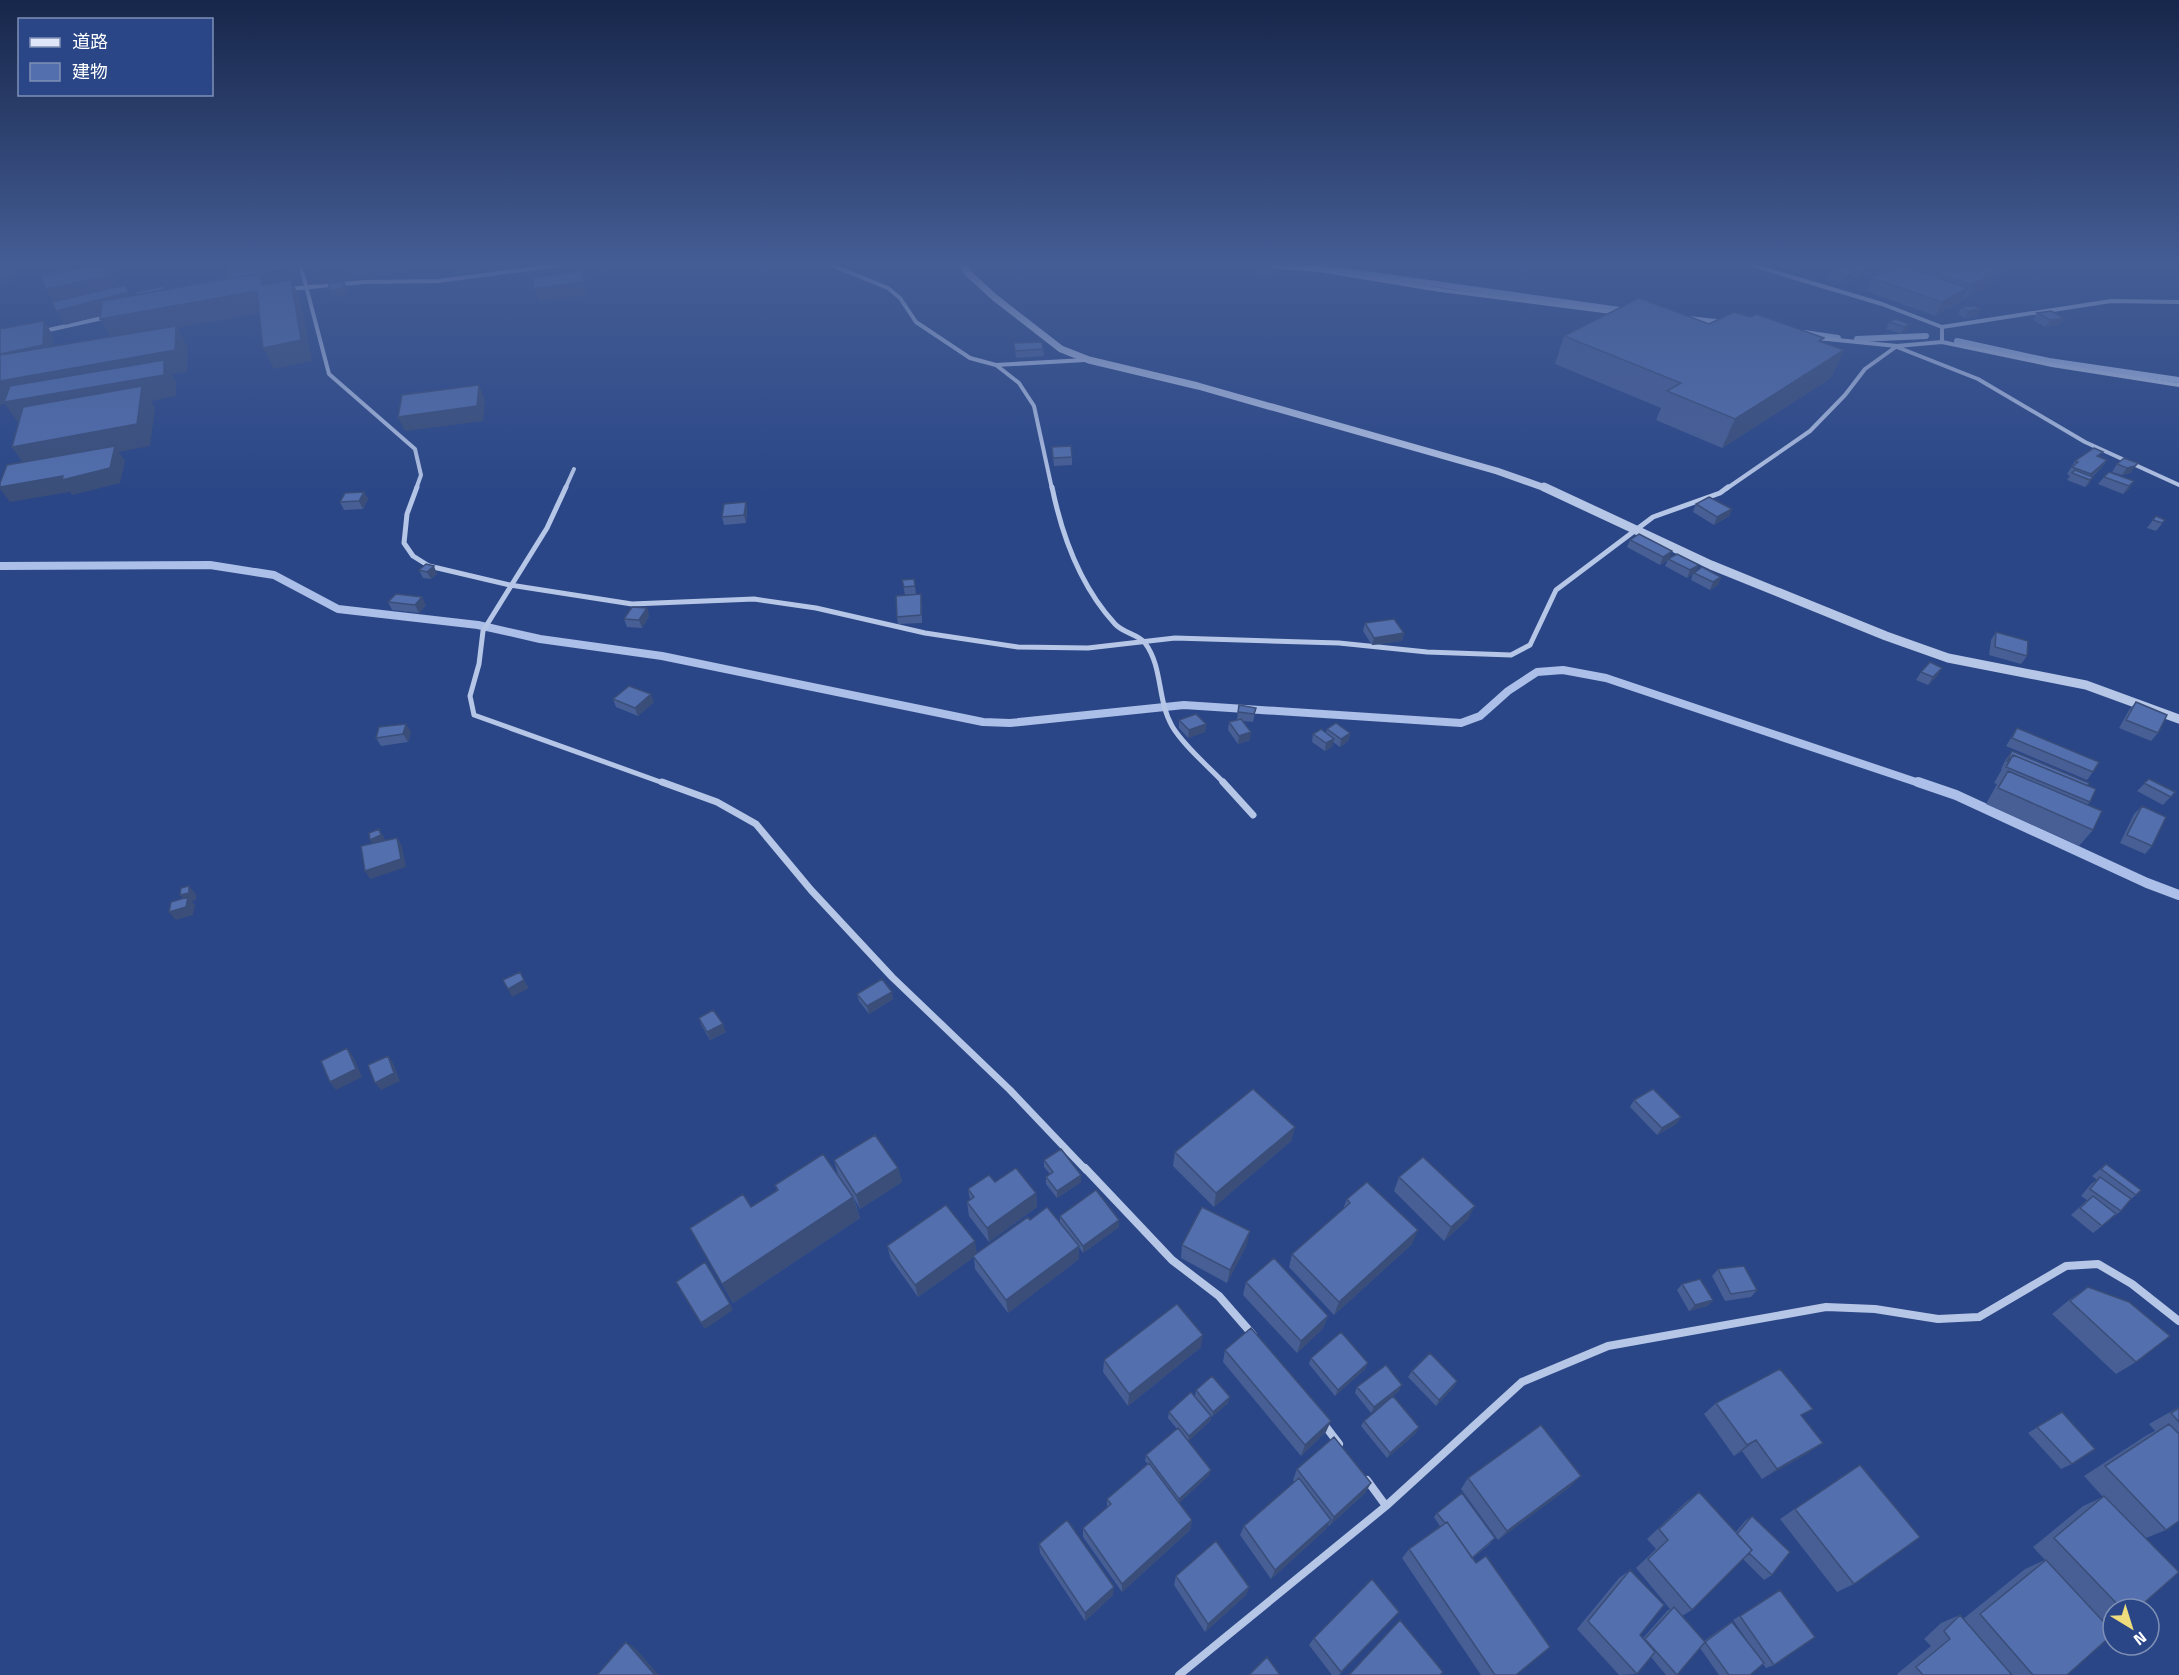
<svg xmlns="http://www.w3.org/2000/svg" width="2179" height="1675" font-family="'Titillium Web','Noto Sans JP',sans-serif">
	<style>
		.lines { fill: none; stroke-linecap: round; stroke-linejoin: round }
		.stream-far2 { stroke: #abbfe8; stroke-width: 6 }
		.stream-far1 { stroke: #abbfe8; stroke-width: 8 }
		.stream { stroke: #abbfe8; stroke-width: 10 }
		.minor-far3 { stroke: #b6c6e7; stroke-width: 4 }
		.minor-far2 { stroke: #b6c6e7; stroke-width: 5 }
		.minor-far1 { stroke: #b6c6e7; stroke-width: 7 }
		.minor { stroke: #b6c6e7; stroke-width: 8 }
		.tertiary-far1 { stroke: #b6c6e7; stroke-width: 7 }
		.tertiary { stroke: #b6c6e7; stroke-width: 9 }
		.secondary { fill: #dfe6f7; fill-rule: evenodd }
		.wall { fill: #475f95 }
		.shaded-wall { fill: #3a4e79 }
		.building { fill: #536fad; stroke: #3a4e79; stroke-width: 1.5 }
	</style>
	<rect width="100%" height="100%" fill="#2a4686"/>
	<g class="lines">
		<path class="stream-far2" d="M1288,263l339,48
			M1688,319l37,4
			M1804,333l34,5
			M1857,339l69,-3
			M1957,341l92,20 130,19"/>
		<path class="stream-far1" d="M0,566l210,-1 64,10 64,34 140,16 62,14 122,17 321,66 27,1 174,-18 277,18 19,-7 28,-25 29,-19 26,-2 43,8 316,106"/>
		<path class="stream" d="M1918,782l38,13 191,88 32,12"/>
		<path class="minor-far3" d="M300,263l29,111 86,75 6,26 -5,14
			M826,263l62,25 12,10 16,24 54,36 26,7 89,-5
			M1112,263l151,2 56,5 121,20 179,23
			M1745,263l137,41 60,23 169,-26 68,1
			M289,289l75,-7 74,-1 137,-18
			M44,331l63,-14
			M1817,338l80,8 45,-4v-15
			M1942,342l110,23 127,20
			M1897,347l81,32 107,63 94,43
			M996,365l23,18 15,23 18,83
			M565,489l9,-20
			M1726,489l84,-58 35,-36 20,-26 32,-23"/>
		<path class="minor-far2" d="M417,487l-10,27 -3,29 9,13 16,10 81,19 122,19 122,-5 62,9 109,25 93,14 70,1 87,-10 164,5 88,9 84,3 19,-10 26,-55 97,-73 67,-24 8,-6
			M566,487l-19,41 -64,103 -4,33 -9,32 4,19 192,69
			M1052,487c10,49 29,100 63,137 8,9 23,10 30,19 18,24 12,57 27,83 11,19 37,41 53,58"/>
		<path class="minor-far1" d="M662,782l55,20 39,22 55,66 81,87 118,113 76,80
			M1223,782l30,33"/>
		<path class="minor" d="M1085,1168l87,92 47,36 34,39
			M1323,1423l16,21
			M1367,1480l19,26
			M1179,1675l207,-169 136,-124 86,-36 218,-39 49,2 63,10 41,-2 87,-51 32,-2 34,20 47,37"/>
		<path class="tertiary-far1" d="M962,263l6,10 26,24 67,52 28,11 109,26 299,85 51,18"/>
		<path class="tertiary" d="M1544,487l167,78 175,71 62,22 138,27 93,34"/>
		<path class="secondary" d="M0,263h18l-18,4z"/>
	</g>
	<path class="wall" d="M1770,263h46l-21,9z
		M1855,263h27l-3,5 -22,11 -4,-2 -1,2 -10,4 -14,-5 3,-6 14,-3 1,-2z
		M2087,263h65l-4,7h-52z
		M1257,268h17l-3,8 -15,-2z
		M1928,271l64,13 -27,15 -2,-1 -2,4 -26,14 -69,-25 6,-13 55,-4z
		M1962,307l18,2 -3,7 -12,2 -7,-4z
		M2037,313l23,12 -15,2 -12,-7z
		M1889,322l21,2 -3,7 -6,3 -15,-5z
		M1709,324l113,18 22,8 -13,28 -109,70 -66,-28 5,-12 -106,-44 9,-28z
		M1014,343l29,6 1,7 -28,2z
		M1052,447l20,10v8l-18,1z
		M2100,457l7,3 -5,7 -10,10h1l-5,8 -3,2 -18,-7 3,-4 -3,-2 8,-13z
		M2124,458l8,13 -2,2 -8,2 -10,-3 5,-8z
		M2104,477l30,4 -5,8 -6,5 -25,-10z
		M364,492l4,7 -5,10 -19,1 -4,-8z
		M746,502l1,8 -1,13 -22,2 -2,-8z
		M1696,504l36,5 -3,7 -15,9 -21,-13z
		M2156,516l9,4 -9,11 -9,-3z
		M1630,540l42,11 -3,7 27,13 25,6 -3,8 -8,5 -19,-10 2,-6 -6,4 -22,-12 3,-6 -8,5 -33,-18z
		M419,570l18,4 -6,5 -8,-1z
		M914,579l2,15 -11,1 -3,-15z
		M388,602l38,3 -7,8 -27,-3z
		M922,602v21l-24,1 -1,-7z
		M647,608l2,8 -7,12 -15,-1 -3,-8z
		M1365,623l39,10 -2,8 -30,4 -9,-14z
		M1996,632l31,24 -6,8 -32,-9 2,-15z
		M1942,668l-5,8 -9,9 -12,-5 5,-8z
		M613,699l41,3 -16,14 -22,-9z
		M2136,702l22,31 -7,8 -32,-13 10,-18z
		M1256,708l-3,14 -11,-1 8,19 -12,4 -10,-14 1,-8 8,-2 1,-8z
		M1179,720l27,4 -1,8 -17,6 -9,-10z
		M2017,728l76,44 -6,8 -81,-34z
		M1327,729l23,4 -2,8 -8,6 -7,-5 -1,5 -7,4 -13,-9 1,-8 13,-1z
		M411,732l-3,10 -27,4 -5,-8z
		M2012,751l76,35 2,16 -3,3 6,25 -14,16 -93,-42 11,-20 -3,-1 8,-14h-1l5,-10z
		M2149,779l26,13 -12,13 -26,-14z
		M2142,806l10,40 -7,8 -25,-11 14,-29z
		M857,994l36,5 -24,15 -10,-13z
		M699,1018l27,14 -16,8 -8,-14z
		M1634,1100l47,17 -5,7 -19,11 -27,-28z
		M1295,1127l-4,14 -77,66 -41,-41 2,-14z
		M834,1160l64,8 4,14 -42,27 -6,-11 6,20 -127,85 -43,-75 61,-21 26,-16 -2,-6 72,3 -9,-13z
		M1044,1160l37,22 -24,16 -11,-14v-7l4,-3 -6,-7z
		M2106,1164l30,31 -5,4 -10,12 -28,22 -22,-18 16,-15 -6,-4 10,-12 6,-4 -5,-4z
		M1399,1177l69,42 -24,22 -50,-50z
		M995,1182l41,11 1,14 -48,35 -20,-26 -2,-14 3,-2 -2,-11z
		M1347,1199l65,45 -78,71 -45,-48 3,-13 51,-45z
		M1060,1216l59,4v7l-36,26 -4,-6v12l-71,54 -33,-44 -1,-12 -56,40 -27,-38 -4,-13 89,7 84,-31z
		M1247,1244l-20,39 -46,-25 1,-13z
		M1718,1269l39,21 -6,7 -26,4 -13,-25z
		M1246,1282l82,34 -5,12 -26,25 -54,-58z
		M1682,1284l31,16 -6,6 -18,5 -12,-21z
		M2088,1287l48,75 -20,12 -64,-60 17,-14z
		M1201,1347l-73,59 -25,-34 1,-12z
		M1225,1350l101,82 -25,24 -78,-94z
		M1311,1358l54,11 -30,27 -26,-32z
		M1412,1371l45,10 -3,6 -18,19 -28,-29z
		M1357,1387l42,4 -28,22 -16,-20z
		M1196,1390l32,13 -16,14 -1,-1 -1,5 -22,20 21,34 -30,28 13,17 -2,10 -68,62 -39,-55v-9l24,-20v-9l41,-35 -3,-3 1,-6 31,-26 -9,-11 1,-6 26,-16z
		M1716,1403l87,14 5,36 -46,26 -20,-28 -8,5 -30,-42z
		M2179,1407v114l-13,9 -20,8 -9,71h-24v13l-8,2 -38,51h-169l-1,-1 34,-28 -7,-7 17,-16 19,-8 3,4 62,-50 20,-9 -12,-13 50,-41 20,-9 -19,-21 63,-41 8,-4 -6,-7z
		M2062,1412l10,52 -11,5 -33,-36z
		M1364,1421l52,12 -29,25 -26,-32z
		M1297,1469l74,14 -6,10 -36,33 -1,-1 -2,4 -55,50 -31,-44 4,-9 50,-44 -1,-2z
		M1844,1475l10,109 -17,8 -57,-73z
		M1468,1478l103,8 -73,54 -37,-51z
		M1699,1492l37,40 9,-11 7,-5 20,59 -8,5 -21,-21 -51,51 -10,6 22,25 21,-15 7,-4 17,21 -16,-23 47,-30 -6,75 -8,3 -3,-4 -13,11h-31l-19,-27 -23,27h-11l-15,-18 -14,17 -18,1 -42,-46 42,-51 11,-8 10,65 3,3 24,-27 3,-2 -34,-41 20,-19 -9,-10 39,-37z
		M1437,1513l54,30 -18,15 43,117h-35l-79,-117 7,-9 31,-23 -6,-9z
		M1039,1544l74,51 -28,26 -45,-68z
		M1176,1576l73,11 -3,8 -41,37 -31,-47z
		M1392,1619l-53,56h-7l-23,-30 5,-7z"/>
	<path class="shaded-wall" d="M32,263h10l-2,6 -16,3 -4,-7z
		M121,263h3l1,10 -9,2 6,13 -68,15 -9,-14 55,-25 3,6z
		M286,263h7l1,5 -4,1 5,12h-3l9,19 11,61 -38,8 -11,-21 38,-8 -9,-59 -25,7 3,6 2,11 -9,-16 -17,4 11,-2 10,21 -90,16 11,19 -1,25 -15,2 4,8v14l-25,5 4,7 -5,38 -31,6 6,9 -5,22 -48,12 -2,-3 -60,10 -10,-13v-2l63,-11 2,3 45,-11 3,-15 -85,17 -16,-23 125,-23 3,-21 -121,21 -14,-20 -5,1v-24l175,-31 1,-22 -64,12 -12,-21 135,-24 -7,-13 60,-15z
		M300,263h31l1,4 -28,5z
		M349,263h53l1,9 -44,7 -4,-10v10l-11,2 3,7v7l-15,3 -3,-7 15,-10 -25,4 -6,-14z
		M456,263h67l-63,12z
		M604,263l1,6 -1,6h-6l-2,-7z
		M1798,263h18l-21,9z
		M1880,263h2l-3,5 -22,11 3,-7z
		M13,264l5,7 -3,11 -15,1v-7z
		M1999,270l-7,14 -27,15 7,-14z
		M582,271l6,24 -49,7 -5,-13z
		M1855,272l-3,7 -10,4 3,-6z
		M1968,288l-7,14 -26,14 7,-14z
		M129,292l8,14 -72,19 -9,-14z
		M1980,309l-3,7 -12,2 3,-7z
		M2064,318l-4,7 -15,2 5,-7z
		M44,321l9,14v25l-53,10v-16z
		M1910,324l-3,7 -6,3 4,-7z
		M1844,350l-13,28 -109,70 13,-29z
		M479,385l6,15 -2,21 -78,10 -7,-14z
		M2107,460l-5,7 -14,12 3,-5z
		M2138,463l-8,10 -8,2 5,-7z
		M2093,477l-5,8 -3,2 5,-7z
		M2134,481l-5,8 -6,5 6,-8z
		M364,492l4,7 -5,10 -4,-8z
		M746,502l1,8 -1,13 -2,-8z
		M1732,509l-3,7 -15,9 3,-8z
		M1672,551l-3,8 -9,6 3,-8z
		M1699,565l-4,8h-1l-7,5 3,-8z
		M434,566l3,8 -6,5 -4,-7z
		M1721,577l-3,8 -8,5 3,-8z
		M422,597l4,8 -7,8 -4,-8z
		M647,608l2,8 -7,12 -3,-8z
		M1404,633l-2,8 -30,4 2,-7z
		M1942,668l-5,8 -9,9 5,-8z
		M651,694l3,8 -16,14 -3,-8z
		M406,724l5,8 -3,10 -5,-8z
		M1206,724l-1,8 -17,6 1,-8z
		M1251,732l-1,8 -12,4 1,-8z
		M1350,733l-2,8 -8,6 1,-8z
		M1334,739l-2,8 -7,4 1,-8z
		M379,829l5,8 2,6 -11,5 -5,-8z
		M397,838l5,8 4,21 -36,12 -5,-8z
		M189,886l7,8v6l-4,2 3,3 -2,10 -17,5 -7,-8 18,-9 -7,-8z
		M524,980l5,8 -17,9 -4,-8z
		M892,992l1,7 -24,15 -2,-8z
		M723,1024l3,8 -16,8 -3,-8z
		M347,1048l6,8 9,21 -26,13 -6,-8z
		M388,1056l5,7 7,18 -19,9 -6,-7z
		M1681,1117l-5,7 -19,11 5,-7z
		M1295,1127l-4,14 -77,66 2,-14z
		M898,1168l4,14 -42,27 -4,-14z
		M1081,1175v7l-24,16v-7z
		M1036,1193l1,14 -48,35 -2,-14z
		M853,1197l7,21 -127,85 -11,-19z
		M1475,1206l-7,13 -24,22 7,-14z
		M1119,1220v7l-36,26v-7z
		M1418,1230l-6,14 -78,71 5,-13z
		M1250,1231l-3,13 -20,39 3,-13z
		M975,1241l2,14 -59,42 -3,-12z
		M1079,1246v13l-71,54 -2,-13z
		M1713,1300l-6,6 -18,5 6,-6z
		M730,1304l3,6 -28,19 -4,-6z
		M1328,1316l-5,12 -26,25 4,-12z
		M1203,1335l-2,12 -73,59 1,-12z
		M1368,1363l-3,6 -30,27 3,-6z
		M1457,1381l-3,6 -18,19 3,-6z
		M1402,1385l-3,6 -28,22 3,-6z
		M1230,1397l-2,6 -16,14 1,-5z
		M1211,1416l-1,5 -22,21 1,-6z
		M1331,1421l-5,11 -25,24 4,-11z
		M1419,1427l-3,6 -29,25 3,-5z
		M1756,1440l-14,11 -8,5 13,-11z
		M1823,1443l-15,10 -46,26 15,-10z
		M1211,1470l-2,5 -31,29 1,-5z
		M1581,1476l-10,10 -73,54 9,-9z
		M1371,1483l-6,10 -36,33 5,-9z
		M1192,1520l-2,10 -68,62v-8z
		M1331,1520l-5,9 -55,50 4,-9z
		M1114,1587l-1,8 -28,26v-8z
		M1249,1587l-3,8 -41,37 3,-8z
		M626,1642l10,7 23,26h-4z"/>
	<path class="building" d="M103,263h18l1,3 -10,2 -2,-3 -7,2z
		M239,263h47l3,4 -29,7 -33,5 -1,-3 3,-1 -2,-10z
		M312,263h37l1,3 -37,5z
		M353,263h14l-14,2z
		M598,263h5l-1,5h-6z
		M1258,263h16l-2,6 -15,-1z
		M1855,263h25l-20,9 -14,-5z
		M1943,263h34l22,7 -27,15 -44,-14z
		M13,264l-3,11 -10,1v-10z
		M100,264l1,3 9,-2 4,10 -69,14 -3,-13z
		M1900,265l68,23 -26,14 -70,-24z
		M1842,267l13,5 -10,5 -14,-5z
		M582,271l2,10 -50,8 -1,-11z
		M59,272v1l-16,3v-1z
		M260,273l2,12 29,-5 10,60 -38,8 -6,-57 -157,28 2,-18z
		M344,281v7l-15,3v-8z
		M125,285l4,7 -73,19 -4,-9z
		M163,286l2,4 -28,5 -1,-3z
		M1639,298l70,26 25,-12 16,5 6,-3 68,24 -5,3 25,9 -109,69 -68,-28 14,-8 -117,-47z
		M1974,306l6,3 -12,2 -6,-4z
		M2051,311l13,7 -14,2 -13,-7z
		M1895,319l15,5 -5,3 -16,-5z
		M44,321l-1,24 -43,9v-25z
		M176,326l-1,24 -175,31v-26z
		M1042,342l1,7 -28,2 -1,-8z
		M164,360v15l-160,27 6,-16z
		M479,385l-2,21 -79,11 4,-22z
		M142,386l-5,38 -125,23 11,-40z
		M115,446l-5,22 -48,12 1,-4 -63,11v-4l7,-18z
		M1071,446l1,11 -19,1 -1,-11z
		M2094,448l9,4 -6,4 10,4 -16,14 -19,-7 6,-5 -3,-1z
		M2124,458l14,5 -3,3 -8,2 -10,-4z
		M2075,470l18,7 -3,3 -18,-7z
		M2109,472l25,9 -5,5 -25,-9z
		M364,492l-5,9 -19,1 5,-9z
		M1709,497l23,12 -15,8 -21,-13z
		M746,502l-2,13 -22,2 2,-13z
		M2156,516l9,4 -3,3 -9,-3z
		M1639,534l33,17 -9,6 -33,-17z
		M1677,554l22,11 -9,5 -22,-11z
		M426,564l8,2 -7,6 -8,-2z
		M1702,567l19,10 -8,5 -19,-9z
		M914,579l1,7 -11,1 -2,-7z
		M396,594l26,3 -7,8 -27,-3z
		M921,594v21l-24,2 -1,-21z
		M632,607l15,1 -8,12 -15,-1z
		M1394,619l10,14 -30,5 -9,-15z
		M1996,632l32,9 -1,15 -32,-9z
		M1930,662l12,6 -9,9 -12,-5z
		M629,686l22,8 -16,14 -22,-9z
		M2136,702l31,13 -9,18 -32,-13z
		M1239,705l17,3 -2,6 -16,-2z
		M1196,714l10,10 -17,6 -10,-10z
		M1241,719l10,13 -12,4 -10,-14z
		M1336,723l14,10 -9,6 -14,-10z
		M406,724l-3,10 -27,4 3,-11z
		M2017,728l82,34 -6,10 -81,-34z
		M1321,729l13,10 -8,4 -13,-9z
		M2012,751l77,32 -1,3 -75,-31 -5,6h-1z
		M2013,755l83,34 -6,13 -84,-35z
		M2008,771l94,40 -9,19 -95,-42z
		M2149,779l26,13 -4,5 -27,-14z
		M2142,806l24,11 -14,29 -25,-11z
		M379,829l2,6 -11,5 -1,-7z
		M397,838l4,21 -36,12 -4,-25z
		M189,886v7l-9,2 1,-7z
		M188,897l-2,10 -17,5 2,-10z
		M520,972l4,8 -16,9 -5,-9z
		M882,979l10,13 -25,14 -10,-12z
		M713,1010l10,14 -16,8 -8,-14z
		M347,1048l9,21 -26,13 -9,-21z
		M388,1056l6,17 -19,10 -7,-18z
		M1253,1089l42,38 -79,66 -41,-41z
		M1653,1089l28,28 -19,11 -28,-28z
		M875,1135l23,33 -42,27 -22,-35z
		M1061,1149l20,26 -24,16 -11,-14 7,-5 -9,-12z
		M823,1154l30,43 -131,87 -32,-56 53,-34 8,13 27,-17 -3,-5z
		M1423,1157l52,49 -24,21 -52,-50z
		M2106,1164l35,26 -5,5 -35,-26z
		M1016,1168l20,25 -49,35 -20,-26 7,-5 -6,-8 21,-14 6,7z
		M2100,1177l31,22 -10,12 -31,-22z
		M1367,1182l51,48 -79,72 -47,-48 58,-51 -3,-4z
		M1096,1190l23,30 -36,26 -23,-30z
		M2093,1196l23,18 -14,12 -22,-18z
		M946,1205l29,36 -60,44 -28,-39z
		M1047,1207l32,39 -73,54 -33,-44 55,-39 2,3z
		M1202,1207l48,24 -20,39 -48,-25z
		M1274,1258l54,58 -27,25 -55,-59z
		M705,1262l25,42 -29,19 -25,-41z
		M1744,1266l13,24 -26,4 -13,-25z
		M1700,1279l13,21 -18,5 -13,-21z
		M2088,1287l41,15 41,34 -34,26 -66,-61z
		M1177,1304l26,31 -74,59 -25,-34z
		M1251,1328l80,93 -26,24 -80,-95z
		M1341,1332l27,31 -30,27 -27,-32z
		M1430,1353l27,28 -18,19 -27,-29z
		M1386,1365l16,20 -28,22 -17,-20z
		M1780,1369l33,40 -12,6 22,28 -46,26 -21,-29 -9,5 -31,-42z
		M1212,1376l18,21 -17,15 -17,-22z
		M1191,1392l20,24 -22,20 -20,-24z
		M1393,1396l26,31 -29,26 -26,-32z
		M2179,1408v14l-8,-9z
		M2062,1412l33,37 -23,15 -35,-37z
		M2169,1424l10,10v87l-13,9 -61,-64z
		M1541,1425l40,51 -74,55 -39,-53z
		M1178,1428l33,42 -32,29 -33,-44z
		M1334,1437l37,46 -37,34 -37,-48z
		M1149,1463l43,57 -70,64 -39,-56 28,-24 -4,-5z
		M1860,1465l60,72 -66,47 -59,-75z
		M1299,1478l32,42 -56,50 -31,-44z
		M1699,1492l53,58 -60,60 -44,-51 20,-19 -9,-11z
		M1462,1493l33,45 -23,20 -25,-36 -2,1 -8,-10z
		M2104,1496l75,76 -42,37h-15l-68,-71z
		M1752,1516l38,36 -18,23 -23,-22 3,-3 -15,-16z
		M1067,1520l47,67 -29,26 -46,-69z
		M1447,1522l29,41 10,-7 64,91 -34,28h-21l-86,-126z
		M1216,1541l33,46 -41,37 -32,-48z
		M2046,1560l67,72v2l-46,41h-34l-53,-61z
		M1630,1570l34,35 -24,30 15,17 -18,22 -49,-53z
		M1372,1579l27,33 -58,60 -27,-34z
		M1780,1590l35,47 -41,28 -34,-49z
		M1674,1607l31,35 -28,33 -32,-36z
		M1960,1615l52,60h-89l-7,-8 34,-28 -6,-8z
		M1400,1620l43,52 -3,3h-91z
		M1732,1622l32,41 -14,12h-21l-24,-33z
		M626,1642l29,33h-58z
		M1267,1657l13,18h-31z"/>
	<linearGradient id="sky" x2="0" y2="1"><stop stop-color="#17264a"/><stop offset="0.53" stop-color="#445d95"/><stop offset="1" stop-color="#445d95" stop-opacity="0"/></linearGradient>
	<rect width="2179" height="497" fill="url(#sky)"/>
	<rect x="18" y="18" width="195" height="78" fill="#2a4686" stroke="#7f90b6" stroke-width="1.5"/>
	<rect x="30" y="38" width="30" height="9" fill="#dfe6f7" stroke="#7f90b6" stroke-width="1.5"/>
	<text x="72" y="48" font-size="18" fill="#ffffff">道路</text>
	<rect x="30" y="63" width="30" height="18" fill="#536fad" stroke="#7f90b6" stroke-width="1.5"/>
	<text x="72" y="78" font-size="18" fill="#ffffff">建物</text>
	<g transform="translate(2131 1627) rotate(142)"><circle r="28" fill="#2a4686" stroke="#7f90b6" stroke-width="1.5"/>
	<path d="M0-4.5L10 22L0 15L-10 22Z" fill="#eedc7d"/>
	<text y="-9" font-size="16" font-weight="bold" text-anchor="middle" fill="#ffffff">N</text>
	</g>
</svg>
